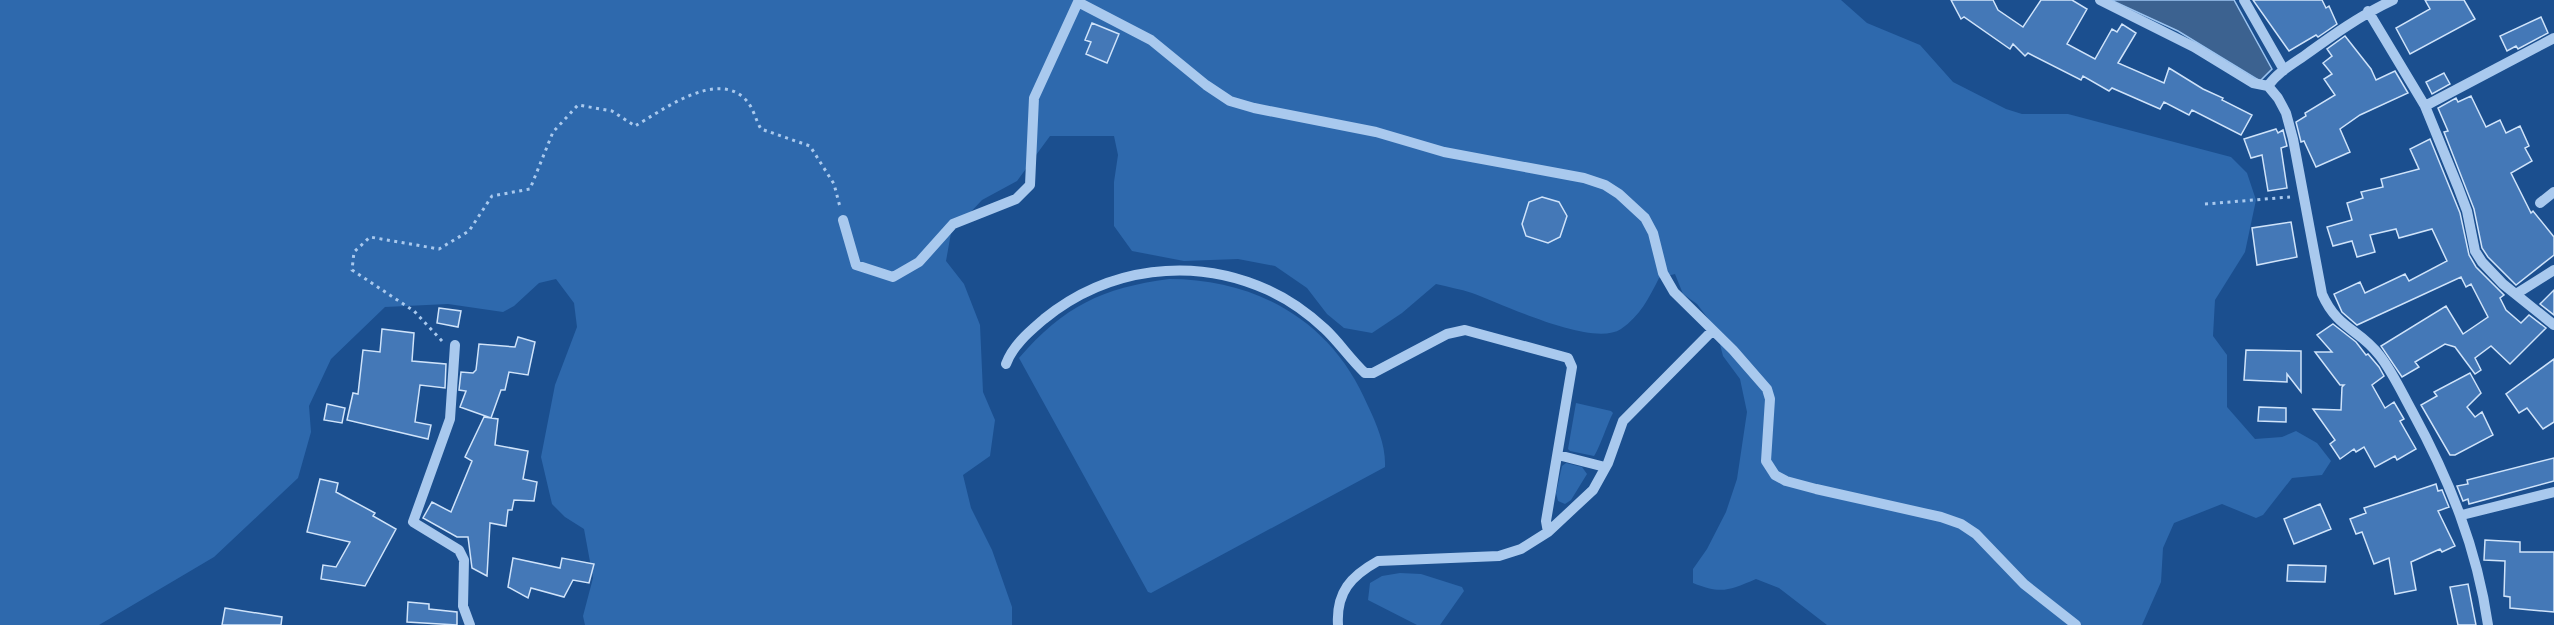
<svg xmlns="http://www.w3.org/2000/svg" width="2554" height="625" font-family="Roboto,sans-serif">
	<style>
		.green { fill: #2e69ad }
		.water { fill: #3c6290; stroke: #9cc4f0; stroke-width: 1.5 }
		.building { fill: #4478b7; stroke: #cfe3fa; stroke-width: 1.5 }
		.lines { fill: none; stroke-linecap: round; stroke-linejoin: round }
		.path { stroke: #a9c9ee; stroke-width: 3; stroke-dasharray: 3 4.5; stroke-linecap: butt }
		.minor { stroke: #a9c9ee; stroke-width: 10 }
	</style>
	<rect width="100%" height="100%" fill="#1b4f8f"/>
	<path class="green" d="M0,0h1841l26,23 53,22 33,37 53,27 16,5h46l163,43 16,16 9,27 -11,52 -30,48 -2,36 14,19v52l28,32 27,-2 14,-6 21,12 14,18 -9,14 -30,3 -29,37 -7,3 -34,-14 -48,19 -11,25 -2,34 -19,43h-315l-48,-37 -23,-9c-28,12 -35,15 -63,4v-14l14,-20 19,-37 11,-33 10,-67 -7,-33 -17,-23 -7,-27 -19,-25 -14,-10 -8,-20 -16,4c-10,20 -19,38 -38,51 -29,19 -118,-25 -149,-36 -12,-4 -24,-6 -36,-9l-34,29 -30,20 -28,-5 -17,-14 -20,-26 -32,-22 -37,-7 -54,2 -52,-10 -18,-25v-44l4,-27 -4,-19h-64l-33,45 -35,19 -31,33 -5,28 18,23 16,41 3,67 12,28 -5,36 -27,19 8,33 21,42 20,57v18h-427l-2,-9 10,-38 -9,-49 -19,-12 -13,-13 -11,-47 14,-72 22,-58 -3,-24 -18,-24 -17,4 -25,23 -11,6 -55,-8 -63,3 -54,52 -22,47 2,26 -13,46 -84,79 -115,68h-99z
		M1169,279c89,0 164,43 199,127 9,19 18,40 17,61l-234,126 -3,-1 -129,-234c45,-52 83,-70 150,-79z
		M1576,403l35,8 2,2c-5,9 -15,39 -19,43l-24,-5 -2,-2z
		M1566,463l16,4 5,7 -16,26 -6,4 -7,-3 -2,-8 6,-27z
		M1400,573l21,1 41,13 2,4 -24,34h-23l-49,-25 2,-17 12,-7z"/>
	<path class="water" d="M2111,0h123l38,69 -12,12 -82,-50z"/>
	<path class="building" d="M1951,0h42l5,10 25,17 18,-27h31l15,9 -20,35 28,15 17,-30 5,3 5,-8 14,9 -18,30 46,20 5,-15 34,21 20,9 -1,2 30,15 -11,20 -49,-25 -3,5 -25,-13 -4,7 -48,-21 -3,3 -26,-15 -2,4 -53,-27 -3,3 -12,-12 -3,5 -46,-32 -3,2z
		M2253,0h69l4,8 3,-2 8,18 -19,13 -2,-2 -27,16z
		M2425,0h39l11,19 -65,35 -14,-26 34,-19z
		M2541,17l7,16 -30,16 -2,-3 -9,5 -7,-15z
		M1092,23l27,11 -12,29 -21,-9 5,-12 -6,-2z
		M2345,36l26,33 5,11 19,-9 13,22 -48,22 -20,14 10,23 -34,15 -12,-26 -3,1 -5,-20 10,-6 -1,-3 30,-18 -11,-16 8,-5 -9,-11 9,-7 -5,-7z
		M2444,73l6,11 -18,10 -6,-12z
		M2471,96l15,31 14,-7 6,13 14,-7 9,20 -4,2 7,13 -21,12 20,40 2,-2 21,26v18l-38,30 -28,-28 -6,-9 -8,-39 -30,-77 4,-1 -10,-23 18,-10 2,4z
		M2276,129l2,4 5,-3 4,16 -6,2 6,40 -19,3 -6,-36 -11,3 -7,-19z
		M2430,139l30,74 9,42 7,12 28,28 -4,3 6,12 15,13 8,-8 17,13 -36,36 -19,-18 -16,12 6,12 -6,4 -20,-27 -10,-3 -30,18 4,5 -17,10 -21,-31 65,-40 17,28 25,-17 -17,-33 -5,3 -5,-10 -104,48 -15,-13 -8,-18 26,-12 5,11 40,-19 4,7 38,-20 -15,-32 -33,9 -3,-9 -26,6 5,17 -18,5 -5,-16 -19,5 -6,-19 25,-7 -5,-17 16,-5 -2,-6 22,-5 -2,-8 38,-10 -9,-20z
		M1542,197l17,5 8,14 -7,21 -12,6 -22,-7 -4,-12 7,-22z
		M2291,222l6,35 -40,8 -5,-37z
		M2554,290v25l-14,-11z
		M439,308l22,3 -3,16 -21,-4z
		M2333,324l23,18 10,13 2,-1 11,13 5,9 -12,9 13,23 9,-6 10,17 -4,2 16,28 -19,11 -2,-4 -20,11 -11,-20 -8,5 -2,-3 -14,10 -10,-15 5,-4 -22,-31 28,1 1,-23 2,-2h-4l-25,-33h17l-15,-17z
		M382,329l32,4 -2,28 34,3 -1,24 -25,-3 -5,37 16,3 -3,14 -81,-19 6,-27 5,1 5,-44 17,2z
		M518,337l17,5 -7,33 -19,-3 -4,18h-4l-10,28 -31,-11 6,-16 -7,-1 2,-18 12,1 3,-3 3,-26 36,3z
		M2246,350l55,1v41l-14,-18v8l-43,-2z
		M2554,359v63l-11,7 -16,-21 -8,5 -13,-19z
		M2470,373l11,20 -14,14 8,10 7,-5 11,23 -38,20h-5l-29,-50 16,-9 -3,-4z
		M327,404l18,4 -3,15 -18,-3z
		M2259,407l27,1v14l-28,-1z
		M484,417l14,2 -3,26 33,6 -5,28 14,3 -3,19 -20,-1 -2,10h-4l-2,16 -16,-3 -3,53 -15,-8 -4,-31h-11l-34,-19 9,-16 19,10 21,-51 -7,-4z
		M2554,458v23l-85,23 -1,-5 -5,2 -6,-15 11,-2 -1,-4z
		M320,479l18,4 -2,9 39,21 -2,3 23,13 -31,57 -44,-7 2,-14 13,2 14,-25 -43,-10z
		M2436,484l2,7 4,-1 7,17 -11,4 17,35 -13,6 -2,-3 -29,13 5,28 -21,4 -6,-36 -15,6 -12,-32 -6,2 -6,-15 16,-6 -2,-5z
		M2320,504l11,25 -37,15 -10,-25z
		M2485,540l35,2v10h34v60l-44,-4v-11l-6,-1 1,-35 -21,-1z
		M513,558l47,10 2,-10 32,6 -5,19 -16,-3 -9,17 -33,-9 -3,10 -20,-11z
		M2288,565l38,1 -1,16 -38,-1z
		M2468,584l8,41h-18l-8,-38z
		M408,602l21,2v5l28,3v13l-50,-3z
		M225,608l57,9 -1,8h-59z"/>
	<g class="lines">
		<path class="path" d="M2205,204l85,-7
			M442,341l-28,-30 -62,-41 2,-18 16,-15 69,12 30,-18 23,-35 38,-7 23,-57 25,-27 34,6 23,15c28,-16 82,-57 111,-26 7,7 10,21 15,29l49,17 24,38 6,23"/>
		<path class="minor" d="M2100,0l94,47 59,36 15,3 10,12 8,15 7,26 29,155c16,36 37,34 58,62 13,17 22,37 32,55 37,68 65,137 76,214
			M2244,0l40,70
			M2368,11l57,95 33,81 9,24 8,40 7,11 21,22 51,41
			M2268,86c9,-13 23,-21 36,-30 29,-21 57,-41 89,-56
			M2425,106l129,-68
			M2540,203l14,-11
			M843,220l13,45 37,12 26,-15 34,-38 63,-25 14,-14 4,-87 44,-96 73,38 55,45 24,16 24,7 122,24 68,20 140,26 21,7 14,9 26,24 8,15 10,40 11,19 59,58 34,39 3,10 -4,62 9,14 11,6 30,8 125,28 20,7 15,10 48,50 52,41
			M2516,294l38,-24
			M455,345l-5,74 -37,103 46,28 5,10 -1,46 7,19
			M1006,364c7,-19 23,-32 38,-45 64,-52 149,-63 224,-29 20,9 41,24 57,39 14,13 25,30 40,44h8l74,-39 18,-4 103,28 4,9 -26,154 2,11
			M1558,455l47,12
			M2462,515l92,-23
			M1338,625c-2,-33 13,-49 40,-64l121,-5 22,-7 27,-17 45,-42 15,-27 15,-42 89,-90"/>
	</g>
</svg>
